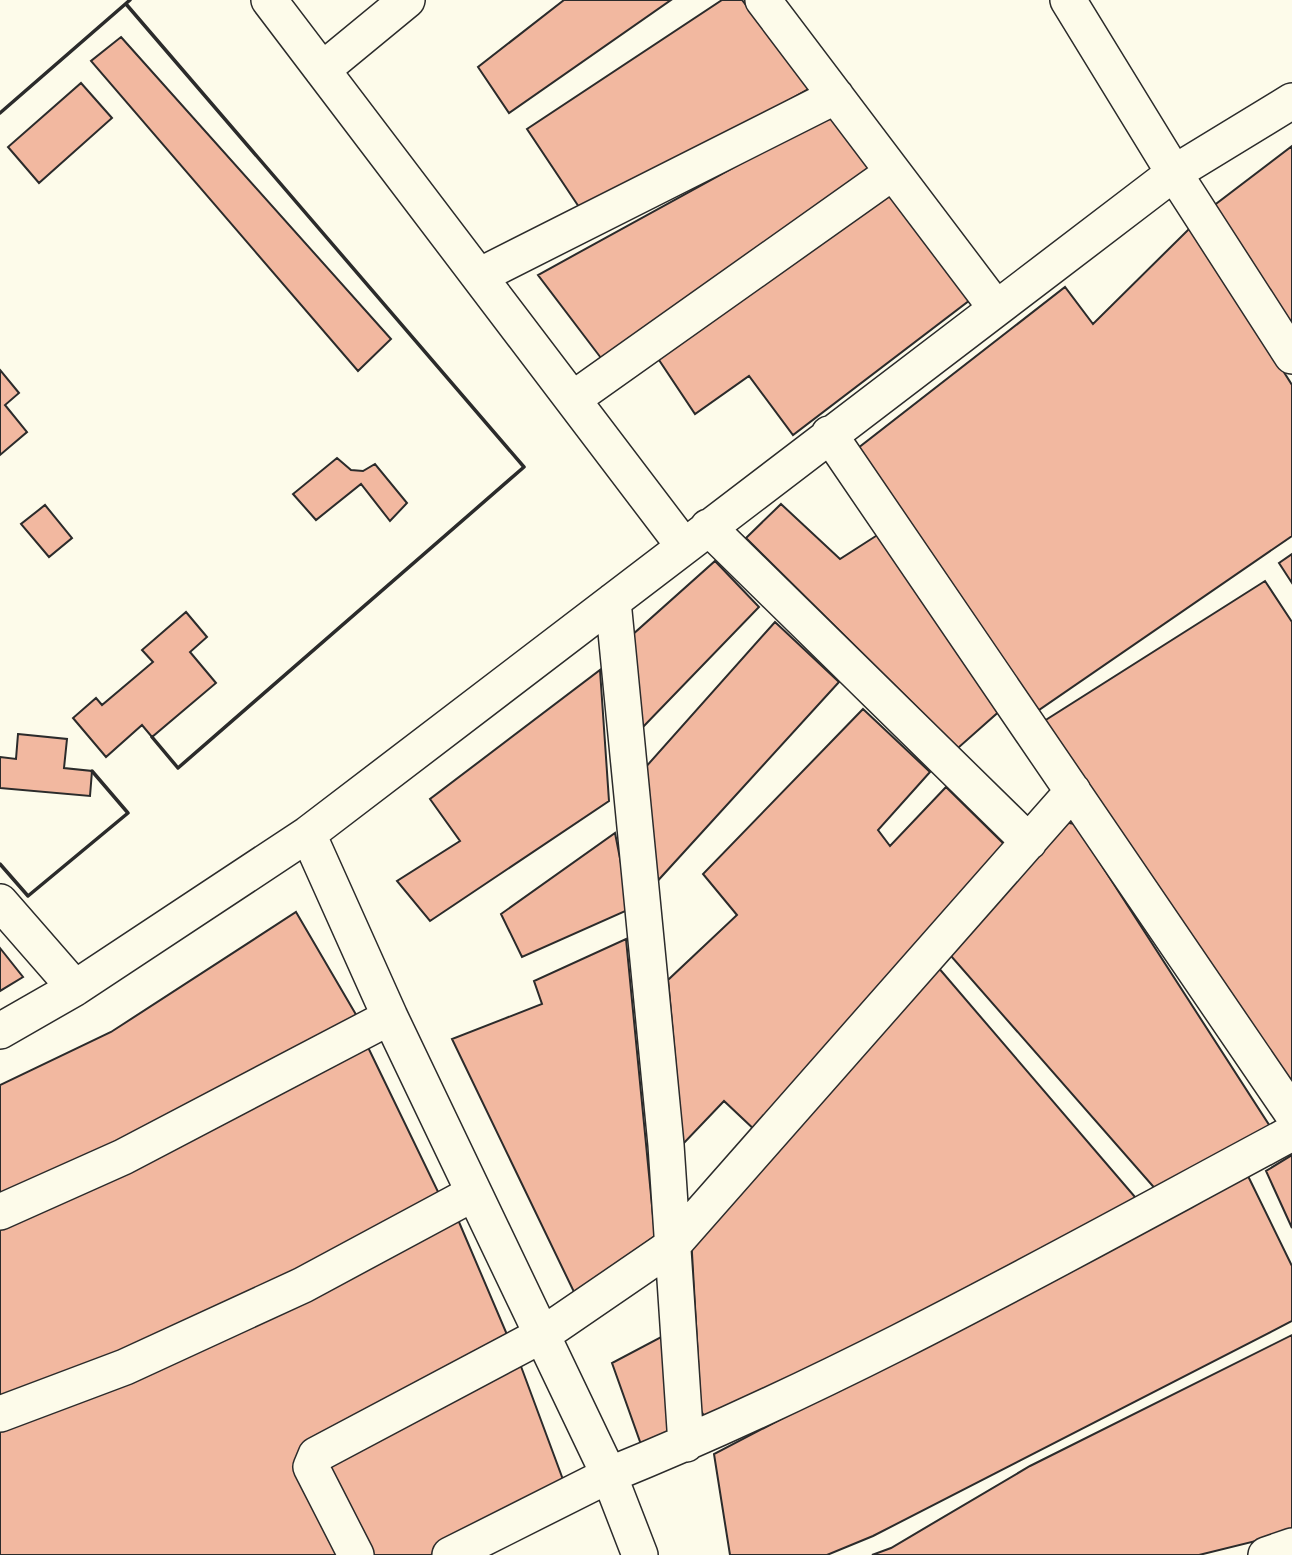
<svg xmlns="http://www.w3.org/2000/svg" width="1292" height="1555" font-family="'DM Sans',sans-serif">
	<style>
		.building { fill: #f2b8a0; stroke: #2b2b2b; stroke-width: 2 }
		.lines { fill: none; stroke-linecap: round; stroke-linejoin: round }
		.minor-casing { stroke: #2b2b2b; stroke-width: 38 }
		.minor { stroke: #fdfbea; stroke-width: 35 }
		.wall { stroke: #2b2b2b; stroke-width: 3.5 }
	</style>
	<rect width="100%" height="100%" fill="#fdfbea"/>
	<path class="building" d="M564,0h107l-162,113 -31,-46z
		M722,0h20l68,88 -225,128 -58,-87z
		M121,37l270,302 -33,32 -267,-310z
		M81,83l31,35 -73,65 -31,-36z
		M831,114l45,53 -275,191 -63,-83z
		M1292,146v187l-84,-123z
		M884,189l86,111 -177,135 -44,-59 -54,38 -40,-60z
		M1192,226l100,159v151l-256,176 -183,-260 212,-165 28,37z
		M0,370l19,23 -14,12 22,27 -27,23z
		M337,458l14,12 12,1 12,-7 32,39 -17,18 -29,-37 -45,36 -23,-26z
		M781,504l59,55 39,-25 124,174 -45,40 -212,-210z
		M45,505l27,33 -23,19 -28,-33z
		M1292,554v29l-13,-20z
		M715,561l44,46 -117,121 -11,-92z
		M1265,581l27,41v472l-251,-371z
		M186,612l21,25 -17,15 26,31 -64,54 -10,-12 -36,32 -33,-39 23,-20 6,7 51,-43 -11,-12z
		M775,622l64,60 -186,204 -9,-117z
		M600,670l9,131 -179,120 -33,-40 63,-40 -30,-42z
		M863,709l67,63 -52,58 12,16 56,-59 63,62 -251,284 -34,-32 -41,43 -15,-164 69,-65 -34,-41z
		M18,734l49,5 -3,29 28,3 -2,25 -90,-8v-31l16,2z
		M1057,821l18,3 200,310 -117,58 -214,-244z
		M615,833l15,76 -108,48 -21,-43z
		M296,912l62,106 -358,186v-119l111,-53z
		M626,939l29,297 -80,58 -123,-255 90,-35 -8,-23z
		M0,948l23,29 -23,14z
		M931,959l210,245 -432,219 -8,-12 -10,-175z
		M364,1039l78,161 -241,125 -201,80v-186z
		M1292,1155v73l-26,-57z
		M1248,1176l44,90v55l-419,215 -46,19h-97l-16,-101z
		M456,1215l55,129 -215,120 47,91h-343v-130z
		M1292,1335v197l-93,23h-327l19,-7 139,-82z
		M663,1336l10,98 -30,16 -31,-87z
		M519,1361l46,124 -134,70h-66l-48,-90z"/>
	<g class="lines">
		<g class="minor-casing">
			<path id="minor" d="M269,0l414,545
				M763,0l233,308
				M322,70l85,-70
				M1292,101l-118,72 118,183
				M479,276l357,-180
				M573,399l320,-227
				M829,434l463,679
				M708,527l321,315
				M613,601l53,544 20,299
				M308,834l82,183 219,458c236,-95 459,-222 683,-342
				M0,902l75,86
				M0,1031l75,-43 233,-154 866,-661 -106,-173
				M0,1212l123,-55 267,-140
				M0,1414l125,-47 178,-82 171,-92
				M356,1555l-45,-88 5,-12 226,-120 130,-89 401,-455
				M450,1555l159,-80 31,80
				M1266,1555l26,-9"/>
		</g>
		<use href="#minor" class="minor"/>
		<path class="wall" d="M126,4l398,463 -346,301 -26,-31
			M0,113l130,-113
			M0,864l28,32 100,-83 -36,-42"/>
	</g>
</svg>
